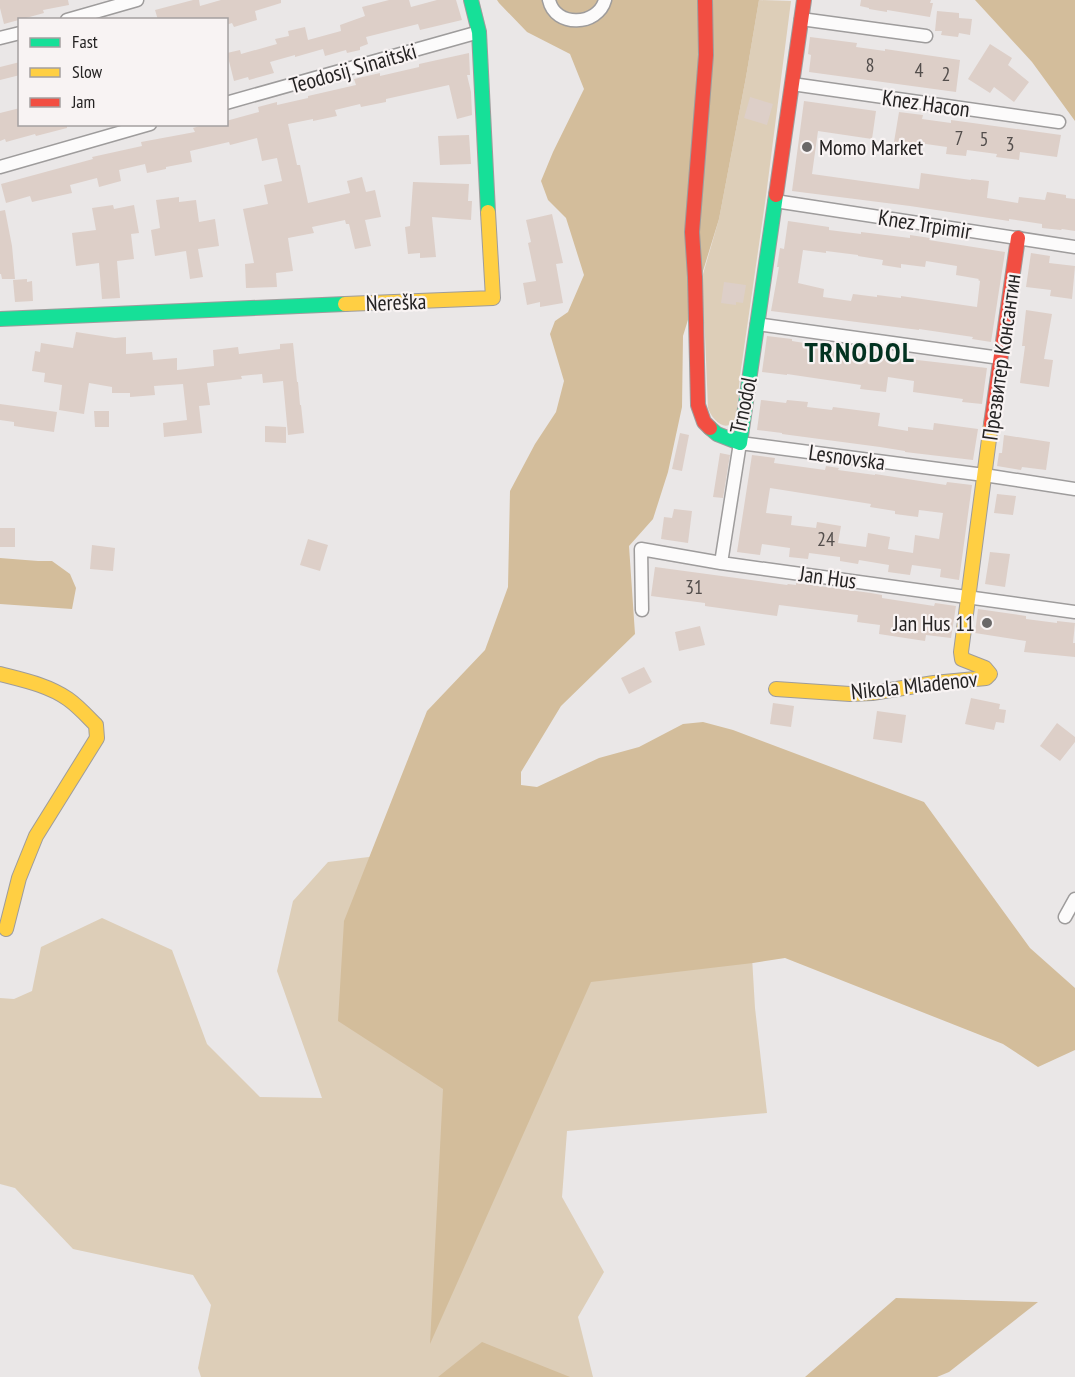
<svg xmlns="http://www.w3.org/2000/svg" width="1075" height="1377" font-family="'PT Sans Narrow',sans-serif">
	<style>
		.green { fill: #ddceb8 }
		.forest { fill: #d3bd9b }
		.building { fill: #ddcfc8; fill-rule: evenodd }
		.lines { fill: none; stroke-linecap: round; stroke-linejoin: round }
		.street-casing { stroke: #9e9c9c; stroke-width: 15 }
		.fast-casing { stroke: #9e9c9c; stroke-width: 16 }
		.slow-casing { stroke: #9e9c9c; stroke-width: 16 }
		.jam-casing { stroke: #9e9c9c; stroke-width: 16 }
		.street { stroke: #fcfbfb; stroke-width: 12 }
		.fast { stroke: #16e098; stroke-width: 14 }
		.slow { stroke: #ffcf43; stroke-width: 14 }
		.jam { stroke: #f24e42; stroke-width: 14 }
		.poi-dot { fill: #6a6868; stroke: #f8f3f3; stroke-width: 2 }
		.labels { text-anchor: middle; stroke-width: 4.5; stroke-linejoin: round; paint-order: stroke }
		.number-label { font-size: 20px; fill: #534e4c }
		.street-label { font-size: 22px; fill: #252323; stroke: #f8f3f3 }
		.poi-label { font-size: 22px; fill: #252323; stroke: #f8f3f3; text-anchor: start }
		.district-label { font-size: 28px; font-weight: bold; letter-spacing: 1.5px; fill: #023220; stroke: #f8f3f3 }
	</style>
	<rect width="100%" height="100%" fill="#eae7e7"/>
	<path class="green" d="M759,0l32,1 -25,195 -26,180 -4,42c-9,17 -24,2 -28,-10l-3,-72 -4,-55 18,-62 27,-142z
		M450,847l298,42 7,119 12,105 -200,18 -5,66 42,75 -26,45 15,60h-392l-3,-9 13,-63 -18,-30 -120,-26 -58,-61 -15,-4v-186l14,1 18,-8 9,-44 61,-29 70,32 35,94 53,53 62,1 -45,-127 16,-70 35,-39z"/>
	<path class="forest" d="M497,0h262l-13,77 -27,142 -36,117 -1,71 -14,65 -15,47 -24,27 6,88 -74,72 -40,66v13l16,2 62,-29 40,-11 44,-23 20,-2 30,8 191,72 106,146 45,40v62l-37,17 -35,-23 -218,-86 -32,5 -162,19 -161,362 13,-255 -105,-68 6,-100 83,-210 58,-61 23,-63 2,-96 25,-47 21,-32 8,-31 -14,-47 5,-13 13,-9 16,-37 -18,-57 -18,-18 -7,-19 12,-29 31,-63 -14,-35 -43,-22 -28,-29z
		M975,0h100v121l-43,-59z
		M0,558l38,3h14l18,13 6,14 -4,21 -72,-5z
		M896,1298l142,4 -89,70 -12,5h-132z
		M482,1342l88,35h-132z"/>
	<path class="building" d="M0,0h68l1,5 -26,5 1,3 -40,11 -4,-16z
		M193,0h6l1,6 21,-6h60v3l-26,8 2,9 -23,7 -2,-4 -6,2v-5h-68l-3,-10z
		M389,0h20l2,7 26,-7h19l6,20 -42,10 -2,-6 -52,13 2,7 -8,3v3l-13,3 -1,-3 -21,6 -2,-7 -28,8v-2l-25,7 4,11 -25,7 -1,-3 -14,4 -7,-28 13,-3 1,4 36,-10 -2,-5 14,-3 -1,-5 17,-4 3,13 33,-9 -1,-6 25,-9 -3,-9z
		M861,0h70l-1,3h3l-3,14 -43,-7v2l-18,-3v-1l-9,-2z
		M937,11l22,2v5l13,1 -2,16 -11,-2 -1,4 -17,-2 1,-4h-7z
		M810,37l47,6 -1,4 29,4v-2l75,11 -4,32 -147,-20 2,-17 -3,-1z
		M990,44l22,14 -4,7 21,17 -15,20 -20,-15 -4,6 -22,-14z
		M469,53l1,22h-3l4,17 1,23 -15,4 -8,-34 -63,14v3l-25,5 -1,-3 -25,6 2,6 -24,5v-2l-25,5 9,41h3l8,38 42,-10 -3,-12 15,-4 4,15 9,-2 6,27 -16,3 6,26 -16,3 -6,-25h-3l-1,-4 -33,7 2,6 -26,5 5,33 -17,2 1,14 -31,1 -1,-24 9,-1 -11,-54 25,-5 -4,-19 18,-4 -5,-23 -15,3 -5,-23 -27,7 -1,-3 -39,9 2,11 -26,5v2l-19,4 -2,-9 -26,6 2,11 -22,6 -2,-9 -27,7 2,8 -40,9 -2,-6 -24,7 -5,-19 92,-25 -1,-2 50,-11 -1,-4 54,-10 -2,-4 13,-4h20v-3l33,-9 -1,-5 19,-5v3l31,-7v-2l48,-11 -2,-6 26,-6v3l39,-9v-3z
		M20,62v13l-20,5v-13z
		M750,97l23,7 -6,21 -23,-7z
		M804,101l72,10 -4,28 -54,-8 -6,43 107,15 2,-16 50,7v-1l18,2 -2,17 31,5 1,-6 26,3 2,-8 19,3v3l9,1v32l-13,-2 -1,1 -19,-2v-4l-33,-5v2l-99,-15 -118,-15z
		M20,108v16h47v4l-31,8 -1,-2 -29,8 -1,-3 -5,2v-28z
		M899,112l24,3 -1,4 29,4v-3l110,15 -4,22 -37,-5 -1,8 -23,-3 1,-3 -30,-4 -1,6 -20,-2 1,-7 -28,-4 -1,2 -24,-3z
		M469,135l2,29 -31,1 -2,-29z
		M413,182l56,2 -1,17h4l-1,19 -39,-3 4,40 -16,1v-5l-12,1 -3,-27 5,-1z
		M179,197v5l17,-2 3,22 16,-3 4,27 -21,3 5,28 -13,2 -4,-28 -31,5 -4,-26 9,-2 -4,-28z
		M113,205l1,4 20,-4 5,28 -8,1 3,25 -17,2 3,37 -18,1 -3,-36 -23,3 -4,-33 24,-3 -4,-22z
		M5,210l7,36 3,33h-13l-1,-5h-1v-63z
		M552,214l11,49 -7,1 7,39 -23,4v-5l-13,3 -4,-22 13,-2 -8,-38 3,-1 -5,-22z
		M788,221l41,6v3l32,4v-2l49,6v-3l20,3 -1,2 76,12 -14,90 -19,-3 1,-2 -54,-8v1l-148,-19 8,-44h-2l3,-19 4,1zM803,250l23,3v-2l32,4v1l25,4 -1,5 19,3v-4l24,3 1,-6 31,5 -1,9 23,4 -1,1 2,1 -3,26 -76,-11v2l-24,-3v2l-24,-3 -2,7 -28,-4 1,-8 -26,-6z
		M1031,253l19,3 -1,7 26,3 -3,33 -22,-3 1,-6 -25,-3z
		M27,279v3l5,-1 1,20 -18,1 -2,-22z
		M724,282l22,3 -3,18 -7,-1v3l-15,-2z
		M1026,310l26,4 -8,45 9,1 -4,27 -29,-4 5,-37h-3z
		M76,332l39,6 11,-1v17l26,-2 1,8 24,-2v12l37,-4 -1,-16 25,-3 1,7 41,-5v-5l13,-1 4,39h1l2,23h1l3,28 -16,2 -5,-54 -20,2 -1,-9 -21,2 1,3 -35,4 3,22 -11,1 3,27 -38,4 -1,-14 24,-3 -4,-36 -29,2 1,9 -25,2v-4h-18v-6l-23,-4 -5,31 -25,-4 3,-25 -18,-3 1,-9 -13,-2 3,-20 5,1 1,-9 32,5z
		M767,336l25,3v2l24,4 -1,1 50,8 1,-3 25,4v2l96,11 -5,36 -20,-2 1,-3 -50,-7 1,-11 -26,-4 -2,15 -26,-3 1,-4 -74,-11v1l-25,-3z
		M761,400l25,3 1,-3 21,2 -1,5 25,3 1,-3 47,6 -2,13 30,5v-4l25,3 1,-7 44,6 -5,31 -68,-8v-1l-25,-4 -98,-13v-1l-25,-3z
		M0,404l57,8 -3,20 -40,-6v-4l-14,-2z
		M94,411h15v16h-14z
		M265,426l21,1v16l-21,-1z
		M680,433l9,2 -7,36 -10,-2z
		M1004,435l46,7 -4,28 -24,-3 -1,3 -24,-4 2,-13h3z
		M720,453l10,2 -7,43 -10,-1z
		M752,455l23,3 -1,5 51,7 1,-4 13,2 -1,2 37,5v-1l71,11 1,-3 25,3 -13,95 -19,-3 1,-8 -29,-4 -2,10 -22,-3 1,-7 -30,-5 -1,4 -18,-3v-4l-31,-4 -1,6 -19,-2 1,-9 -28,-4 -2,11 -23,-3zM770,488l101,16 -1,3 25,4v3l23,3 1,-7 24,3 -4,26 -24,-4 -2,18 -25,-4 2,-12 -22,-4 -2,14 -28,-4 3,-17 -24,-4 -1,6 -25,-3 1,-9 -26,-3z
		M997,494l19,2 -3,19 -19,-2z
		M674,509l18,2 -4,32 -27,-4 3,-22 8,1z
		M0,528h15v19h-15z
		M308,539l20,6 -8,26 -20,-6z
		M92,545l23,3 -2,23 -23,-2z
		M990,552l20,2 -5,33 -20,-3z
		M655,567l132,18 1,-1 8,1v-2l75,10 11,2v3l52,8 1,-3 21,3 -5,32 -25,-3 -1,6 -46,-7 1,-9 -23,-3 1,-7 -79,-10 -2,11 -72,-10v-3l-54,-7z
		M978,609l48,7v3l31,4v-2l18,2 -2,20h2v14l-51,-5 2,-11 -51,-8z
		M700,626l5,19 -26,6 -4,-19z
		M644,667l8,15 -23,12 -8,-16z
		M971,698l29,6 -1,5 7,1 -2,13 -8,-1 -2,8 -29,-6z
		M773,703l21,3 -3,21 -21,-3z
		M877,711l29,4 -4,28 -29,-4z
		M1057,723l18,14v5l-15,19 -20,-15z"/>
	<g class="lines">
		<g class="street-casing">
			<path id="street" d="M549,0c6,28 49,26 56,0
				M801,19l125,17
				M67,20l70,-20
				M0,38l20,-5
				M792,84l267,38
				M226,103l253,-71
				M0,167l150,-43
				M775,201l300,46
				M757,324l243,34
				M721,563l19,-120 244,32 91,14
				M642,610l-1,-61 80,14 354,49
				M1065,917l10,-18"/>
		</g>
		<g class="fast-casing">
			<path id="fast" d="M471,0l8,32 9,180
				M0,319l345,-15
				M710,428l7,6 23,9 36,-248"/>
		</g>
		<g class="slow-casing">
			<path id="slow" d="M345,304l148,-6 -5,-86
				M0,674c23,6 48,11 68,25 10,7 19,17 28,26l1,13 -61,98 -17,42 -13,51
				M776,689l74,5 22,-1 62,-10 52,-5 4,-4 -5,-6 -23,-9 -1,-7 30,-228"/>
		</g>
		<g class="jam-casing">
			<path id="jam" d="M705,0l1,55 -14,177 3,45 3,128 6,17 6,6
				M776,195l28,-195
				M991,424l27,-186"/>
		</g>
		<use href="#street" class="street"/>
		<use href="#fast" class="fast"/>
		<use href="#slow" class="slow"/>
		<use href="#jam" class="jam"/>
	</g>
	<g class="poi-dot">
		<circle cx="807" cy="147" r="6"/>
		<circle cx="987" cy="623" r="6"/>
	</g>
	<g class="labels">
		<g class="number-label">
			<text x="870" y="72">8</text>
			<text x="919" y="77">4</text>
			<text x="946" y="81">2</text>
			<text x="959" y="145">7</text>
			<text x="984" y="146">5</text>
			<text x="1010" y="151">3</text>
			<text x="826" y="546">24</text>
			<text x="694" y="594">31</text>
		</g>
		<g class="street-label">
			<text transform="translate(353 68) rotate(-16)" y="8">Teodosij Sinaitski</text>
			<text transform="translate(926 103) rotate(8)" y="8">Knez Hacon</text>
			<text transform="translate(925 224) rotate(9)" y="8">Knez Trpimir</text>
			<text transform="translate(396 302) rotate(-2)" y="8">Nereška</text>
			<text transform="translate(1001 357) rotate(-82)" y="8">Презвитер Консантин</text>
			<text transform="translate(743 405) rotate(-78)" y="8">Trnodol</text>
			<text transform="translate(847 457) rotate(8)" y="8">Lesnovska</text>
			<text transform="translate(828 577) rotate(8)" y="8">Jan Hus</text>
			<text transform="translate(914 685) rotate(-6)" y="8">Nikola Mladenov</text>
		</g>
		<g class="poi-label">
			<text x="819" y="155">Momo Market</text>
			<text x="975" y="631" text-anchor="end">Jan Hus 11</text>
		</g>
		<g class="district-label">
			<text x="860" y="362">TRNODOL</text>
		</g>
	</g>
	<rect x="18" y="18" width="210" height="108" fill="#f8f3f3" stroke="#a4a0a0" stroke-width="1.5"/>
	<rect x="30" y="38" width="30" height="9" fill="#16e098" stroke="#a4a0a0" stroke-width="1.5"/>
	<text x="72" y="48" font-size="18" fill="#252323">Fast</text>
	<rect x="30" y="68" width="30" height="9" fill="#ffcf43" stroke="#a4a0a0" stroke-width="1.5"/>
	<text x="72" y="78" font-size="18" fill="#252323">Slow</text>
	<rect x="30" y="98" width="30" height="9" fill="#f24e42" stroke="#a4a0a0" stroke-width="1.5"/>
	<text x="72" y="108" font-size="18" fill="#252323">Jam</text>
</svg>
